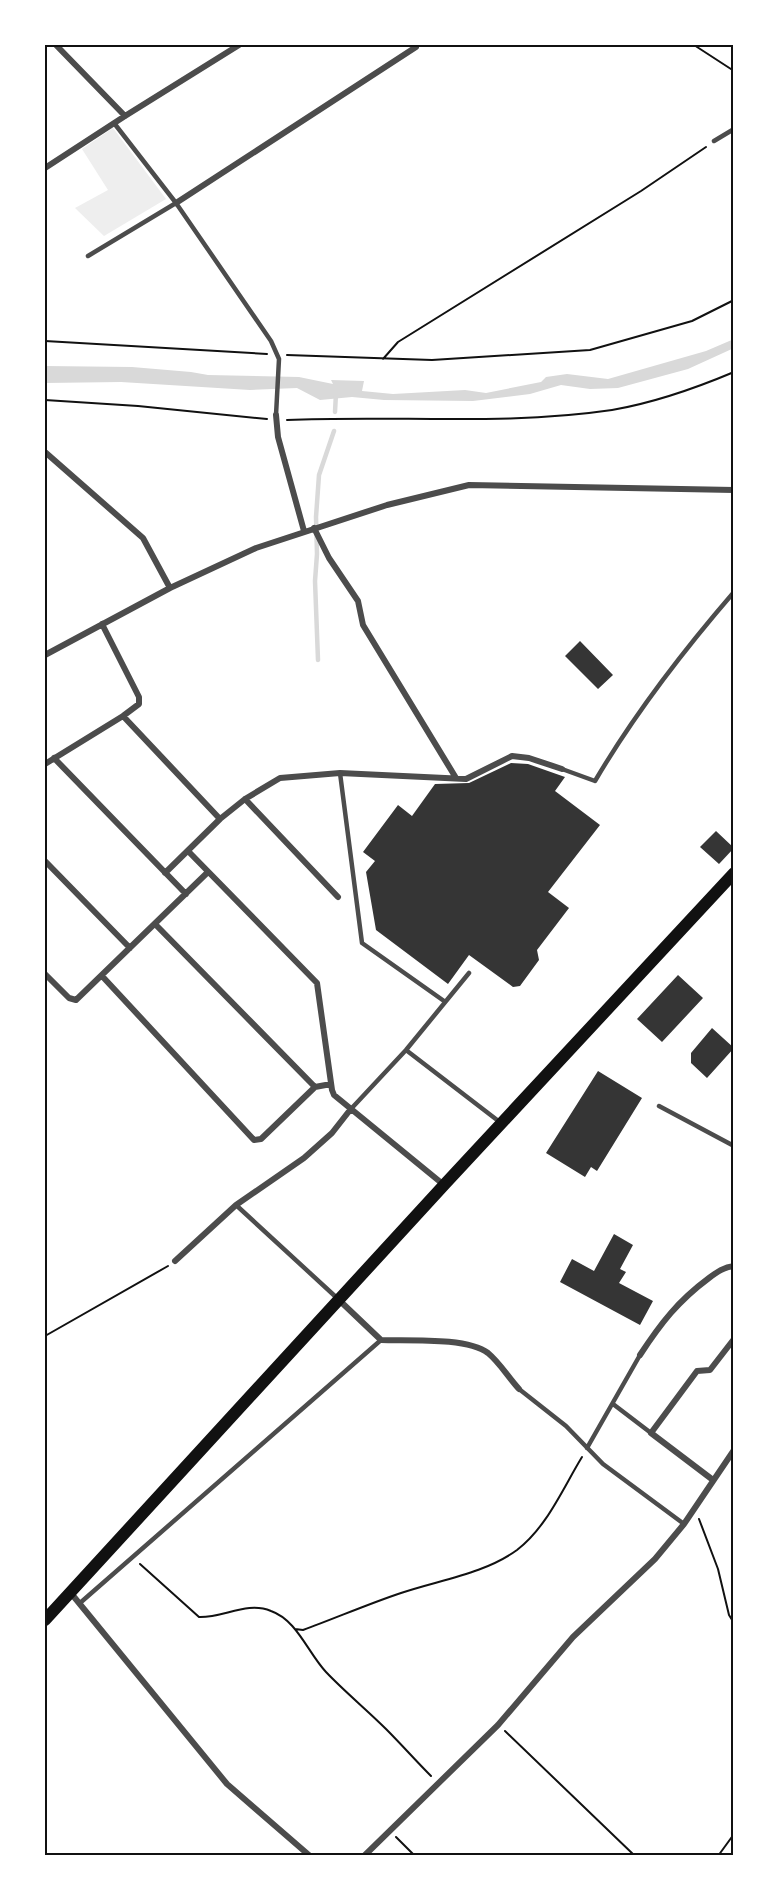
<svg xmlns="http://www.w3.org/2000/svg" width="779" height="1901" font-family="'DM Sans',sans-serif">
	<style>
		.green { fill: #eee }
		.water { fill: #d9d9d9 }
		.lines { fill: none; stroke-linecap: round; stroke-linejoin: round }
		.stream { stroke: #d9d9d9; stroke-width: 4.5 }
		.building { fill: #353535 }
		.path { stroke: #111; stroke-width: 2 }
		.service { stroke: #4c4c4c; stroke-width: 4.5 }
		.minor { stroke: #4c4c4c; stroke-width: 6 }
		.secondary { stroke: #111; stroke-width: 12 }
		.neatline { fill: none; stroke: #111; stroke-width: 2 }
	</style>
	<rect width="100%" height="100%" fill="#fff"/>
	<path class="green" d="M113,128l53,71 -62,37 -29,-28 33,-18 -26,-41z"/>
	<path class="water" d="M734,339v9l-46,21 -70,19 -28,1 -29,-4 -31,9 -57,7 -89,-1 -32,-3 -32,3 -23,-12 -47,2 -129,-8 -76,1v-17l87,1 59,5 17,3 91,2 34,7 -2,-4 33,1 -2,10 31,3 72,-4 21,3 55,-11 5,-5 21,-3 41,5 98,-28z"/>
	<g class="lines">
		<path class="stream" d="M335,412l1,-19
			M318,660l-3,-79 2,-27 -1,-37 3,-42 15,-44"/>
	</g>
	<path class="building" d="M580,641l33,34 -15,14 -33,-33z
		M511,763l17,1 37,13 -10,14 45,34 -52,67 21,16 -32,42 2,10 -19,26 -7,1 -44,-32 -21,29 -72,-54 -10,-58 9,-11 -12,-9 35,-47 14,11 23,-32 34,-1z
		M716,831l18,17 -15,16 -19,-17z
		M678,975l25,23 -41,44 -25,-23z
		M712,1028l22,20 -27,30 -16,-15v-10z
		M598,1071l44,27 -45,73 -6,-4 -6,10 -39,-24z
		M614,1234l19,11 -13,24 6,3 -7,11 34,18 -13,24 -80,-43 12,-23 22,12z"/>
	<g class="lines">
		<path class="path" d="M694,45l40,26
			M45,341l222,13
			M287,355l145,5 158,-10 102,-29 42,-21
			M383,359l15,-17 243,-151 65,-44
			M45,400l93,6 129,13
			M287,420c109,-5 217,6 325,-10 41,-7 84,-22 122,-38
			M45,1336l123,-70
			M699,1519l19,50 11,46 5,8
			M140,1564l59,53c24,1 48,-16 72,-6 26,9 37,42 55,61 19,20 41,38 60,57 16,16 30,32 45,47
			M295,1629l8,1c33,-12 65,-26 98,-37 38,-13 83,-19 116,-43 30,-23 46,-62 65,-93
			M505,1731l130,125
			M396,1837l19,19
			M718,1856l16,-22"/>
		<path class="service" d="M114,123l62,80 95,138 8,18 -3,56
			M714,141l20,-12
			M88,256l88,-53
			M562,769l33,12c40,-68 88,-130 139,-189
			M340,773l22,170 82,58
			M406,1050l95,73
			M659,1106l75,40
			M350,1110l56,-60 63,-77
			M236,1205l101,93
			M519,1389l47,37 37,38 81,60
			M613,1404l38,29
			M587,1448l53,-93
			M80,1603l301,-263"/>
		<path class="minor" d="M56,45l69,71
			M45,168l80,-52 114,-71
			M176,203l240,-156 -1,-2
			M276,415l2,22 26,94
			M45,452l98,86 27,50
			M314,528l15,30 29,43 5,24 93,153
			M45,655l125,-67 86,-40 131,-43 82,-20 265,5
			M123,716l97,103
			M54,758l132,136
			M45,764l78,-48 16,-12v-7l-37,-73
			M245,799l93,98
			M188,851l129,132 15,107 2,5 110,90
			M45,861l85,87
			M165,873l55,-54 25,-20 35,-21 60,-5 126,6 46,-23 17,2 33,11
			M155,924l160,163
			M45,974l24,24 7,2 132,-128
			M102,976l152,164 7,-1 54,-52 16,-3
			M175,1261l61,-56 68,-47 28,-25 18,-23
			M339,1300l42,40c27,1 86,-3 107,13 12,10 20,24 31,36
			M640,1355c21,-32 38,-54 69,-77 8,-6 15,-11 25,-12
			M713,1480l-62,-47 46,-62 13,-1 24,-31
			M70,1592l157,192 83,72
			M364,1856l134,-131 75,-88 82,-78 29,-35 50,-74"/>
		<path class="secondary" d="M45,1620l399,-435 290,-312"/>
	</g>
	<rect width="779" height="1901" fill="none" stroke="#ffffff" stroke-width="93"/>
	<rect x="46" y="46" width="686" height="1808" class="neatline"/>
</svg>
